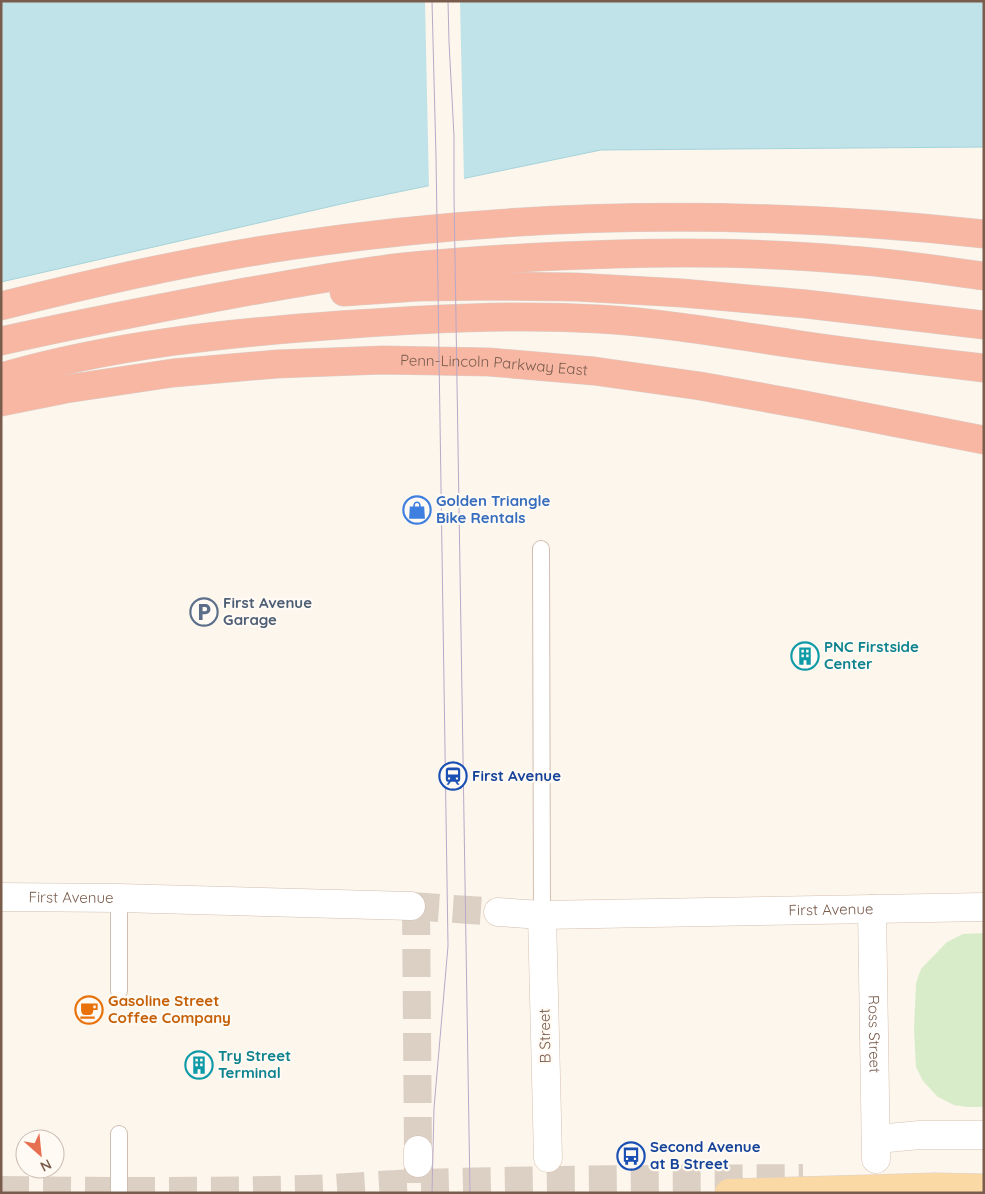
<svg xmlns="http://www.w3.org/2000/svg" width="985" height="1194" font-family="Quicksand,sans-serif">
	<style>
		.green { fill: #d8ecc9 }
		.water { fill: #bfe3e8; stroke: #a5d3da }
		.pier { fill: #fdf6ec }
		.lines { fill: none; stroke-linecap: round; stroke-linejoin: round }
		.street-tunnel { stroke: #dcd0c4; stroke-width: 28; stroke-dasharray: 28 14; stroke-linecap: butt }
		.secondary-tunnel { stroke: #dcd0c4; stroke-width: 28; stroke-dasharray: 28 14; stroke-linecap: butt }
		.lane-casing { stroke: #d1beb0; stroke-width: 18 }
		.street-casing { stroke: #d1beb0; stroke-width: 29 }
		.secondary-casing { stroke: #d6c0b0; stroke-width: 29 }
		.primary-casing { stroke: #dad1cd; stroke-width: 29 }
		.highway-casing { stroke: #dad1cd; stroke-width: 29 }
		.lane { stroke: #fff; stroke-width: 16 }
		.street { stroke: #fff; stroke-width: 28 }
		.secondary { stroke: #fff; stroke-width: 28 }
		.primary { stroke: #fbd9a5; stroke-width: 28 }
		.highway { stroke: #f7b7a3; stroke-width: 28 }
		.tram { stroke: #b9a8c9; stroke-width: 1 }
		.primary-bridge-casing { stroke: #dad1cd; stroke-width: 29; stroke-linecap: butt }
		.primary-bridge { stroke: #fbd9a5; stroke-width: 28 }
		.labels { text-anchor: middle; stroke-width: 4.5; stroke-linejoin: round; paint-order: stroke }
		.street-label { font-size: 15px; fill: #7a5c4d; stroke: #fffaf3 }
		.shop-label { font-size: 15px; font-weight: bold; fill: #366cbe; stroke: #fffaf3; text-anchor: start }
		.service-label { font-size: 15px; font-weight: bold; fill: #4e5e75; stroke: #fffaf3; text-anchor: start }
		.culture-label { font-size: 15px; font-weight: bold; fill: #0d838f; stroke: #fffaf3; text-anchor: start }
		.transit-label { font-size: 15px; font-weight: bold; fill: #164399; stroke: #fffaf3; text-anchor: start }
		.food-label { font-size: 15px; font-weight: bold; fill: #c56008; stroke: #fffaf3; text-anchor: start }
	</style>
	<rect width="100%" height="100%" fill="#fdf6ec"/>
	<path class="green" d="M984,933v174h-17l-13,-2 -16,-8 -15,-16 -7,-14 -2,-37 2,-47 5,-14 26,-27 16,-8z"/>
	<path class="water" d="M1,1h983v146l-383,3 -251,52 -349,80z"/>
	<path class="pier" d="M425,1h35l4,180 -35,7z"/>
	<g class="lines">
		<path class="street-tunnel" d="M411,906l87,6
			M416,907l2,243
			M418,1183v-20"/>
		<path class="secondary-tunnel" d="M1,1190c102,1 204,2 306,-1 38,-1 76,-5 113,-6 128,-4 255,-4 383,-5"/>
		<g class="lane-casing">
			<path id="lane" d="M541,549l1,366
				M119,898v93
				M119,1134v57"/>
		</g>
		<g class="street-casing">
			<g id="street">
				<path id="s1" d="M1,897l118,1 292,8"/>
				<path d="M498,912l44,3"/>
				<path d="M418,1150v13"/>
			</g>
		</g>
		<g class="secondary-casing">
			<g id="secondary">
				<path id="s2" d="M872,909l4,250"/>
				<path d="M877,1139l43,-4h64"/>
				<path id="s3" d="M548,1158l-6,-243 442,-8"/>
			</g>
		</g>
		<g class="primary-casing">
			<path id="primary" d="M936,1187l48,1"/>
		</g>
		<g class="highway-casing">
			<g id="highway">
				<path d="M344,292l74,-5 78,-1 80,1 106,6 124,11 178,21"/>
				<path d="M1,306c95,-24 191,-46 288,-60 229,-34 464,-37 695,-12"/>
				<path d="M1,341c81,-18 163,-34 244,-49 53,-9 105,-19 158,-25 71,-7 142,-11 213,-13 78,-2 157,-1 234,6 45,3 89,10 134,16"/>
				<path d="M1,377c110,-32 225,-44 339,-52 86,-6 173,-11 259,-6 68,4 135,16 202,26 61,9 122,16 183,23"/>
				<path id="s4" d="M1,402l65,-13 107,-16 104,-9 106,-4 106,2 105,9 106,15 105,19 179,35"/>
			</g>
		</g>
		<use href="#lane" class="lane"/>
		<use href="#street" class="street"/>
		<use href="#secondary" class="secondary"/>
		<use href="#primary" class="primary"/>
		<use href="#highway" class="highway"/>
		<path class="tram" d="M448,1l1,41 5,94v59l16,998
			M432,1193l2,-85 14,-162 -12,-789 -4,-156"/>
		<g class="primary-bridge-casing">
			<path id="primary-bridge" d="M729,1193l207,-6"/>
		</g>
		<use href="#primary-bridge" class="primary-bridge"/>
	</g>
	<defs>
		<g id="shop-ring" transform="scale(1.4375)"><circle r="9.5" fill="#fffaf3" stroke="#3f7fe0" stroke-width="1.5"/><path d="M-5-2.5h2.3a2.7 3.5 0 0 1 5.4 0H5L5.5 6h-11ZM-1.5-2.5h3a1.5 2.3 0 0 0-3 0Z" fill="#3f7fe0"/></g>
		<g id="parking-ring" transform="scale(1.4375)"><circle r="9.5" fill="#fffaf3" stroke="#5c6f8a" stroke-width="1.5"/><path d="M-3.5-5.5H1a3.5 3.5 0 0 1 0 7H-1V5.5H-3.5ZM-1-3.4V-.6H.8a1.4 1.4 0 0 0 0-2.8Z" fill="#5c6f8a"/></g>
		<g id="building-ring" transform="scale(1.4375)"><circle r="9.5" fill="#fffaf3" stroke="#0f9aa8" stroke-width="1.5"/><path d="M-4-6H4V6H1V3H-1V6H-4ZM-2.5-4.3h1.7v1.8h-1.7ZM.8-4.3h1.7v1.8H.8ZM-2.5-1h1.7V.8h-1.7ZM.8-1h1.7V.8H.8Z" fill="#0f9aa8"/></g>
		<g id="station-ring" transform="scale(1.4375)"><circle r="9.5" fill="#fffaf3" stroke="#1a4fb4" stroke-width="1.5"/><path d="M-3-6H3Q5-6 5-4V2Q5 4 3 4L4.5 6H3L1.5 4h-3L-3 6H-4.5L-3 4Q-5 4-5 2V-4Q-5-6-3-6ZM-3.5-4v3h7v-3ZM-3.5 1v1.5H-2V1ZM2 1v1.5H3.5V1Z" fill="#1a4fb4"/></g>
		<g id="cafe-ring" transform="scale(1.4375)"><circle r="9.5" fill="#fffaf3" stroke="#e8710a" stroke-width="1.5"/><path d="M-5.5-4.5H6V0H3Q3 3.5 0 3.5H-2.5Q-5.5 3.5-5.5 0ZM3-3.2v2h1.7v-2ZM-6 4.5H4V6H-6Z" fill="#e8710a"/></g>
		<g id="bus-ring" transform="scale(1.4375)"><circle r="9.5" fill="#fffaf3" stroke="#1a4fb4" stroke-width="1.5"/><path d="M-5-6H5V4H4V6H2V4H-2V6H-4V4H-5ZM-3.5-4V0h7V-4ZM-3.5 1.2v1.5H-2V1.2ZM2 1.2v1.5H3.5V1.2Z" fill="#1a4fb4"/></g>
	</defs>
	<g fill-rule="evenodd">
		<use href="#shop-ring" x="417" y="510"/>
		<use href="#parking-ring" x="204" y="612"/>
		<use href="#building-ring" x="805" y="656"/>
		<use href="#station-ring" x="453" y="776"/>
		<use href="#cafe-ring" x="89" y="1010"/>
		<use href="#building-ring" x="199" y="1065"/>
		<use href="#bus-ring" x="631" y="1156"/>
	</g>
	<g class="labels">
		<g class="street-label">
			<text dy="5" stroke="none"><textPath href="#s4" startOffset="496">Penn-Lincoln Parkway East</textPath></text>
			<text dy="5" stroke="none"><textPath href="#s1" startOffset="70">First Avenue</textPath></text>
			<text dy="5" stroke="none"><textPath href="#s3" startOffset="532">First Avenue</textPath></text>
			<text dy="5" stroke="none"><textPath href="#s2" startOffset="125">Ross Street</textPath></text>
			<text transform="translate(545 1036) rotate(-91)" y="5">B Street</text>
		</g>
		<g class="shop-label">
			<text x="436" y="506">Golden Triangle<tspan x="436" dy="17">Bike Rentals</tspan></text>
		</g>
		<g class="service-label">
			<text x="223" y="608">First Avenue<tspan x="223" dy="17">Garage</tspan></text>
		</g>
		<g class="culture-label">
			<text x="824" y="652">PNC Firstside<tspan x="824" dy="17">Center</tspan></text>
			<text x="218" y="1061">Try Street<tspan x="218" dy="17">Terminal</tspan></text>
		</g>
		<g class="transit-label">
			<text x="472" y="781">First Avenue</text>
			<text x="650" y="1152">Second Avenue<tspan x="650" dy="17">at B Street</tspan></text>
		</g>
		<g class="food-label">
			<text x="108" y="1006">Gasoline Street<tspan x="108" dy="17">Coffee Company</tspan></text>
		</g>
	</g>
	<rect width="985" height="1194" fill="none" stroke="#7a5c4d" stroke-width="5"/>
	<g transform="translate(40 1154) rotate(153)"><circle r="24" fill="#fffaf3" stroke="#cabbb1"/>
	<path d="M0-4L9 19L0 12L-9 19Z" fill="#e76f51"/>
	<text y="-8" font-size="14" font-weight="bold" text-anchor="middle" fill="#7a5c4d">N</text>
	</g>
</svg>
